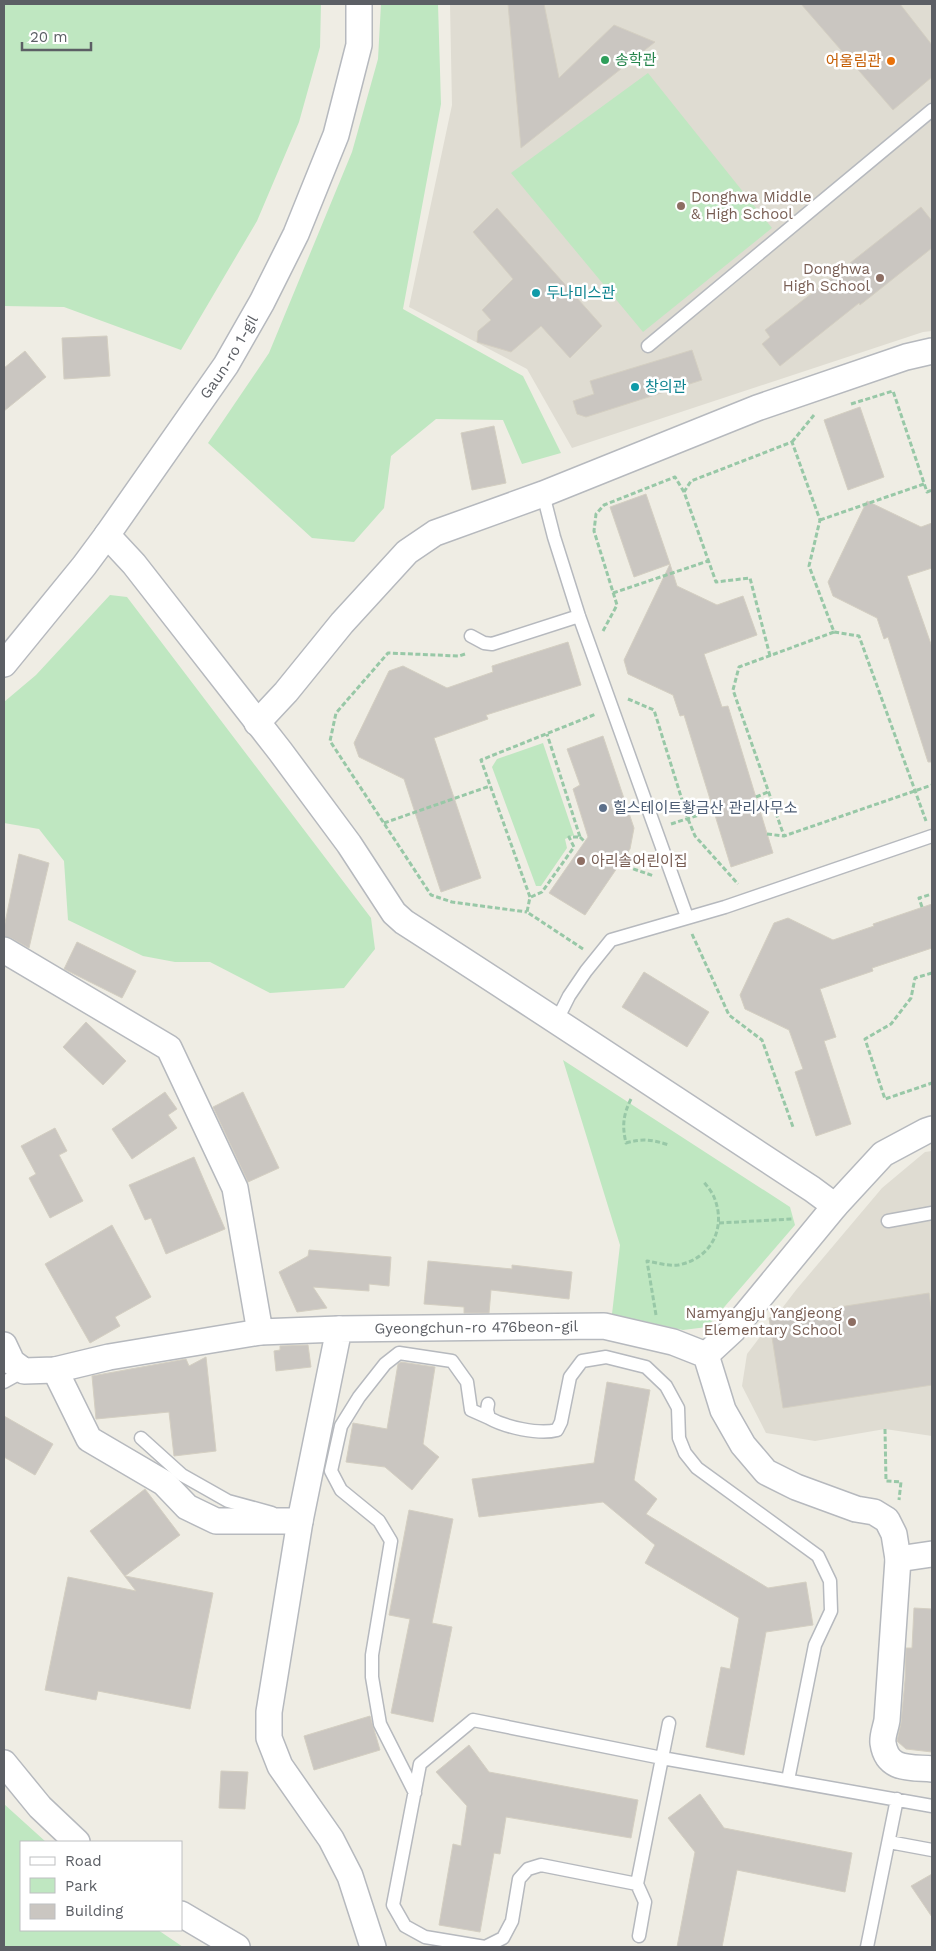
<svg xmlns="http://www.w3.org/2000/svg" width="936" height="1951" font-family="'Work Sans','Noto Sans KR',sans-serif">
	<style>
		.education { fill: #dfdcd2 }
		.green { fill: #bfe7c1 }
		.building { fill: #cac6c1; stroke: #d4cfc2 }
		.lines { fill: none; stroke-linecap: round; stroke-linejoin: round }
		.service-casing { stroke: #b6b9be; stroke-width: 15 }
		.minor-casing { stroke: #b6b9be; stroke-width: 28 }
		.path { stroke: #98c8a7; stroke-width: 3; stroke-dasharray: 5 2.5; stroke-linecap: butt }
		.service { stroke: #fff; stroke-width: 12 }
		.minor { stroke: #fff; stroke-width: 25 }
		.leisure-dot { fill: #2e9e5b; stroke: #fff; stroke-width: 2 }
		.food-dot { fill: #e8710a; stroke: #fff; stroke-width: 2 }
		.education-dot { fill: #8d6e63; stroke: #fff; stroke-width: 2 }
		.culture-dot { fill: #0f9aa8; stroke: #fff; stroke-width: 2 }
		.service-dot { fill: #5c6f8a; stroke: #fff; stroke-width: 2 }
		.labels { text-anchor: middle; stroke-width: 5; stroke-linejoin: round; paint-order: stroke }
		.leisure-label { font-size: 15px; fill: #27864d; stroke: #fff; text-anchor: start }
		.food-label { font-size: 15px; fill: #c56008; stroke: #fff; text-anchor: end }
		.education-label { font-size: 15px; fill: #785e54; stroke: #fff; text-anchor: start }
		.culture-label { font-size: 15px; fill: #0d838f; stroke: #fff; text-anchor: start }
		.street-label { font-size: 15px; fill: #5c5f65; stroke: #fff }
		.service-label { font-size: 15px; fill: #4e5e75; stroke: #fff; text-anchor: start }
	</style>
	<rect width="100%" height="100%" fill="#efede4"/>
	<path class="education" d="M450,4h482v327l-9,1 -351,116 -45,-79 -118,-62 43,-202z
		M932,1151v285l-47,-7 -70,12 -49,-8 -24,-47 5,-32 49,-64 86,-102 43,-36z"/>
	<path class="green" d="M4,4h317l-1,43 -21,75 -42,99 -76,129 -117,-43 -60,-1z
		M381,4h57l3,100 -38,205 120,67 38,77 -39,11 -19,-44 -67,-1 -45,37 -7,52 -30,34 -42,-4 -104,-95 61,-90 83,-201 26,-93z
		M648,73l124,155 -129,104 -132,-159z
		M110,595l17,2 244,321 4,31 -31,39 -74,5 -60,-31h-35l-32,-6 -75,-36 -4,-59 -25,-32 -35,-6v-121l32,-27z
		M543,743l31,92 -9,4 2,9 -26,38h-5l-44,-119 5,-8z
		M563,1060l227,147 5,18 -88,102 -24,3 -71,-16 8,-69z
		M4,1804l42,38h-25v88h137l25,17h-179z"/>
	<path class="building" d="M508,4h36l15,74 55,-53 41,17 -134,106z
		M801,4h99l32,41v32l-39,33z
		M921,207l11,14v27l-72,57 -1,-2 -79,63 -18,-22 8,-7 -5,-7z
		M497,208l105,118 -32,32 -29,-32 -30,26 -34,-10 1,-11 13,-11 -9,-10 31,-31 -40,-47z
		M107,336l3,40 -46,3 -2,-41z
		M692,350l10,30 -116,37 -9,-3 -4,-13 21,-7 -4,-13z
		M25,351l21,26 -42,34v-43z
		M860,407l24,70 -36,13 -24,-70z
		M494,426l12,57 -34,7 -11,-57z
		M646,494l24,70 -36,13 -24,-70z
		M867,501l54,26 11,-4v45l-25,8 25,71v115h-4l-40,-125 -4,2 -7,-21 -44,-22 -5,-14z
		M670,564l7,22 40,19 26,-9 14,39 -53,19 18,53 6,-1 45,147 -42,14 -47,-152 -4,1 -7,-21 -45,-21 -4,-14z
		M568,642l13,43 -95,30 2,4 -54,19 47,140 -40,14 -37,-113 -45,-22 -5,-14 35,-72 14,-5 44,22 46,-16 -1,-6z
		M603,736l31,92 -4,21 -45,66 -36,-22 39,-56 -15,-48 7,-4 -13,-36z
		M19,854l30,9 -20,85 -18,-10 -7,-2v-8z
		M932,904v44l-60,20 1,3 -53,18 16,48 -12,4 27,83 -35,12 -21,-64 8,-3 -14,-39 -44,-21 -5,-14 34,-72 14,-5 45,22 41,-14 -1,-2z
		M77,942l59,29 -14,27 -58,-29z
		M644,972l65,40 -22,35 -65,-40z
		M86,1022l40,39 -23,24 -40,-38z
		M165,1092l12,17 -9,6 9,13 -45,31 -20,-30z
		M243,1092l36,76 -31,14 -35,-75z
		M55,1128l12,23 -8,4 24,46 -33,17 -21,-40 7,-4 -15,-28z
		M194,1157l31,72 -59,25 -15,-36 -6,2 -16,-35z
		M112,1225l39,72 -36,20 5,9 -30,17 -45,-79z
		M309,1250l82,7 -2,29 -20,-2v7l-56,-4 14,21 -30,4 -18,-40 29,-16z
		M428,1261l84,8v-4l60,7 -3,27 -78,-9 -2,23h-25v-6l-40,-3z
		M929,1293l3,20v72l-149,23 -14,-90z
		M308,1345l3,22 -35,4 -2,-20 6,-1v-4z
		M206,1357l10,94 -42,5 -5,-44 -73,7 -4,-43 94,-17 3,7z
		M401,1362l34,5 -12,77 16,13 -27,33 -27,-23 -39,-5 7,-39 34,6 11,-65z
		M607,1382l43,8 -16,90 23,19 -11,15 122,74 38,-6 7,43 -47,7 -22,123 -38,-8 15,-80 9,2 9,-51 -94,-55 10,-18 -52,-43 -124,15 -7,-38 122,-16z
		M4,1416l49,28 -18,31 -31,-18z
		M145,1489l35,46 -55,41 88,17 -23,116 -92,-18 -2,9 -51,-10 23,-113 68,14 -46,-60z
		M409,1510l44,9 -21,104 20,4 -19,95 -42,-9 19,-94 -21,-4z
		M914,1608l18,1v143l-26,-3 -9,-8 4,-18 4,-43 1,-32h6z
		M370,1716l10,34 -66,20 -10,-34z
		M469,1745l20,27 149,28 -7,38 -125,-21 -6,37 -6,-1 -14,79 -41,-7 14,-81 8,2 6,-40 -31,-34z
		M221,1771l27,1 -3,37 -26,-1z
		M700,1794l24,34 128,25 -7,39 -108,-22 -15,77h-45l18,-95 -27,-34z
		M932,1874v43l-21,-31z"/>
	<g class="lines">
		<g class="service-casing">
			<path id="service" d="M648,346l284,-236
				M543,494l11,43 25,79 108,301
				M471,636l13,7 8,1 87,-28
				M557,1020l12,-24 17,-25 25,-31 114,-33 207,-71
				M888,1221l44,-8
				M4,1382l20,-11
				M488,1404l-1,6 2,8c16,9 50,17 68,12l4,-8 9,-45 12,-16 24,-4 40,10 20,19 12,22 1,30 6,15 12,15 121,88 12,25 1,30 -16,34 -27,135
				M141,1438l41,37 46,26 44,12
				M415,1793l-35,-69 -8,-47v-22l19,-114 -12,-20 -38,-31 -10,-19 10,-45 18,-29 26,-33 14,-11 53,8 15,21 4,28 18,8
				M889,1842l43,8
				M637,1884l-96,-19 -13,4 -9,10 -7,42 -9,17 -18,9 -60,-10 -20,-11 -12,-21 27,-141 53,-44 189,38 270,48
				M639,1936l6,-34 -8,-18 32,-161
				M867,1947l30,-148"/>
		</g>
		<g class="minor-casing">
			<g id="minor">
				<path d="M107,535l27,29 146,187 69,93 45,69 10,9c137,88 272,178 408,267l23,17"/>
				<path id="s1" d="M4,664l80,-98 23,-31 119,-170 36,-63 34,-68 40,-99 23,-90v-41"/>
				<path d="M257,723l29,-31 56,-69 65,-71 28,-19 108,-39 214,-86 149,-51 26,-6"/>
				<path d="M4,950l165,98 66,140 25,144 79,-3"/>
				<path d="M4,1345l8,17 12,9 31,-1 54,-13 151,-25"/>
				<path d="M706,1355l27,-25 102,-124 48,-52 43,-23 6,-2"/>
				<path d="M55,1370l34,69 75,44 23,24 29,14h84"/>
				<path d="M898,1559l34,-5"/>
				<path d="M4,1763l36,44 37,35"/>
				<path d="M181,1914l56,33"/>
				<path id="s2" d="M373,1947l-23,-71 -19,-37 -51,-73 -11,-28v-26l31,-191 39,-192 265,-3 69,16 33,13 17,55 20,35 23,27 30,15 60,22 18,3 13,8 7,14 4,25 -11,161c-1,7 -5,16 -4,23 4,28 27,24 49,26"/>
			</g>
		</g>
		<path class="path" d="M851,404l42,-13 34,101 5,-2
			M792,442l22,-27
			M820,520l104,-36
			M613,593l95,-32
			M603,631l14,-26 -23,-74 2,-17 8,-9 71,-28 9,15
			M834,632l-95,35 -6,23 51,146 148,-51
			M465,654l-6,2 -71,-3 -52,60 -6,28 101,154 21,7 75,10
			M770,656l-20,-78 -34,4 -32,-90 7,-11 101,-39 28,78 -11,46 25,66 25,4 67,185
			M628,699l26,11 34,109 7,17 43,48
			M756,797l12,-5
			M384,823l106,-37
			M671,824l43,-14
			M767,834l17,2
			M580,837l5,5
			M619,864l35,12
			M531,897l11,-5 32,-45 -5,-10h11l-33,-103
			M922,907l-3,-9 13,-4
			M692,934l37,81 33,25 31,87
			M583,949l-56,-37 3,-15 -49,-137 115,-46
			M932,973l-17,5 -4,20 -20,26 -26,15 20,60 47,-16
			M631,1099c-8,16 -9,27 -5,44 17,-5 27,-3 43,2
			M719,1223l73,-4
			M656,1315l-9,-54c10,2 21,5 31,4 33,-6 49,-37 36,-68 -2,-5 -7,-11 -11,-16
			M885,1429l1,52 15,1 -2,18"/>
		<use href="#service" class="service"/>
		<use href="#minor" class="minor"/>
	</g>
	<circle class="leisure-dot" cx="605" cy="60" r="5"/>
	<circle class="food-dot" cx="891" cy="61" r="5"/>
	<g class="education-dot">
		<circle cx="681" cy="206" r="5"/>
		<circle cx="880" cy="278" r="5"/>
		<circle cx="581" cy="861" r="5"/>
		<circle cx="852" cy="1322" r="5"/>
	</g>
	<g class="culture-dot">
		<circle cx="536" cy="293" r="5"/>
		<circle cx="635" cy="387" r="5"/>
	</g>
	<circle class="service-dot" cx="603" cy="808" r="5"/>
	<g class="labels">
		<g class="leisure-label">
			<text x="615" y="65">송학관</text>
		</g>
		<g class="food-label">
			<text x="881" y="66">어울림관</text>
		</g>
		<g class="education-label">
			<text x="691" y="202">Donghwa Middle<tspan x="691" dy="17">&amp; High School</tspan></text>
			<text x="870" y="274" text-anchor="end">Donghwa<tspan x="870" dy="17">High School</tspan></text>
			<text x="591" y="866">아리솔어린이집</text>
			<text x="842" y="1318" text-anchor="end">Namyangju Yangjeong<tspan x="842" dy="17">Elementary School</tspan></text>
		</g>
		<g class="culture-label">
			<text x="546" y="298">두나미스관</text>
			<text x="645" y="392">창의관</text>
		</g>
		<g class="street-label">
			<text dy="5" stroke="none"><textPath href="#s1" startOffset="381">Gaun-ro 1-gil</textPath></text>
			<text dy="5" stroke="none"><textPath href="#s2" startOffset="788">Gyeongchun-ro 476beon-gil</textPath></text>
		</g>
		<g class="service-label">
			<text x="613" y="813">힐스테이트황금산 관리사무소</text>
		</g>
	</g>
	<rect width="936" height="1951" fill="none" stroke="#5c5f65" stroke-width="10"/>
	<rect x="20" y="1841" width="162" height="90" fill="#ffffff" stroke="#bebfc1"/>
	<rect x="30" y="1857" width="25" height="8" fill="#ffffff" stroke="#bebfc1"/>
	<text x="65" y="1866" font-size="15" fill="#5c5f65">Road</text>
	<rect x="30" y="1878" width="25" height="15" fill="#bfe7c1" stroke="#bebfc1"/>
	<text x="65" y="1891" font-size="15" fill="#5c5f65">Park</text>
	<rect x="30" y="1904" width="25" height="15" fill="#cac6c1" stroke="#bebfc1"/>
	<text x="65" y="1916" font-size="15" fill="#5c5f65">Building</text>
	<path d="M22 42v8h69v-8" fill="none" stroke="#5c5f65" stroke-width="2.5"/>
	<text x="30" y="42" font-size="15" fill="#5c5f65" stroke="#ffffff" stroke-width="4" paint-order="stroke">20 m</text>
</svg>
